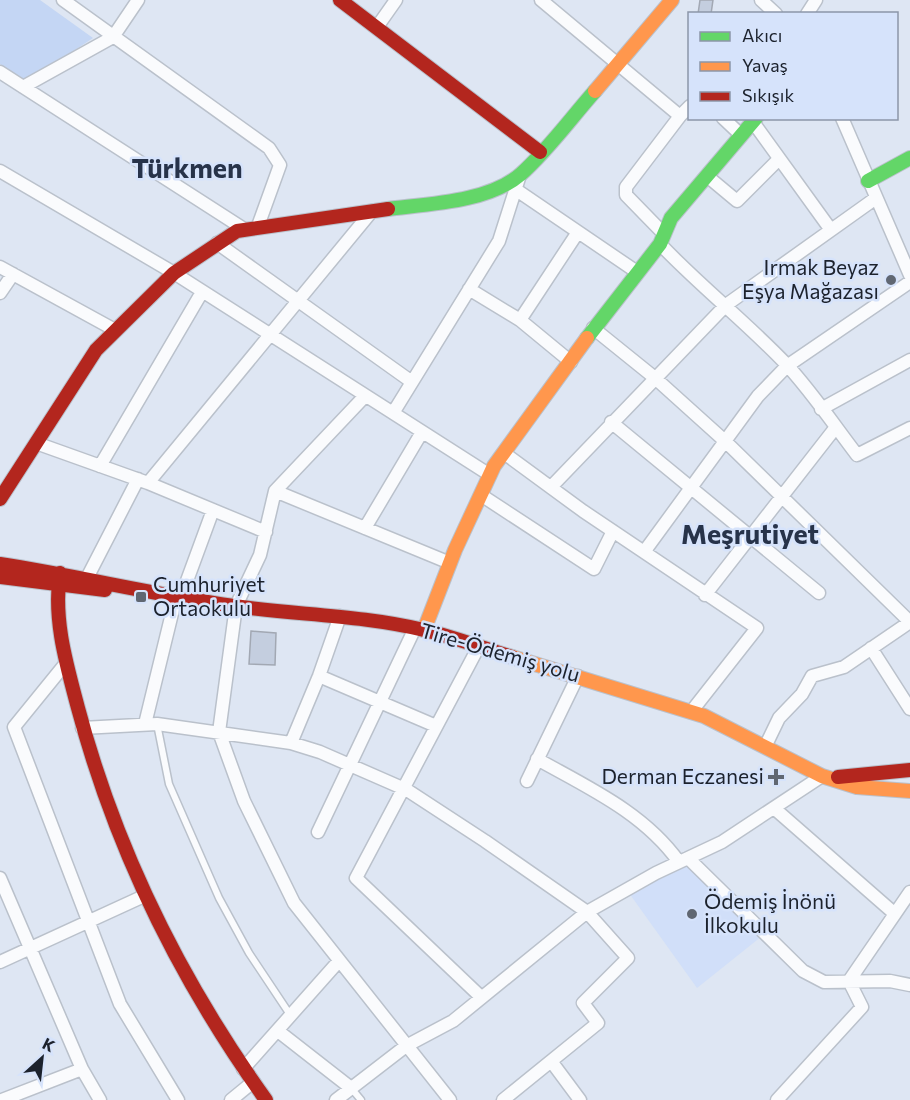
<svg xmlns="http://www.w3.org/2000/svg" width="910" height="1100" font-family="Commissioner,sans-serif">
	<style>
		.built { fill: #d1dff9 }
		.green { fill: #c4d6f4 }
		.building { fill: #c4cedf; stroke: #a2a8b3; stroke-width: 1.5 }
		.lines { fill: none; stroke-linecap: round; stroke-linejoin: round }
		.lane-casing { stroke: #bac1cb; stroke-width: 9 }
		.street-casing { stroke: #bac1cb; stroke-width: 15 }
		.fast-casing { stroke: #bac1cb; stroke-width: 16 }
		.slow-casing { stroke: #bac1cb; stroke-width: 16 }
		.jam-casing { stroke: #bac1cb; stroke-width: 16 }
		.lane { stroke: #fafbfd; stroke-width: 6 }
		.street { stroke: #fafbfd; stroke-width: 12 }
		.fast { stroke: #63d668; stroke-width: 14 }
		.slow { stroke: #ff974d; stroke-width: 14 }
		.jam { stroke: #b3261e; stroke-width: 14 }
		.poi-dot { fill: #606772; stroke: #d6e3fb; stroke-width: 2 }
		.labels { text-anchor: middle; stroke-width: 5; stroke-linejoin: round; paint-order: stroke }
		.poi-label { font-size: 21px; fill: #1c222d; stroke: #d6e3fb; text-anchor: end }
		.street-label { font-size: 21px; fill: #1c222d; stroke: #d6e3fb }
		.district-label { font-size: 27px; font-weight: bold; fill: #27334a; stroke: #d6e3fb }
	</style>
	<rect width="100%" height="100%" fill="#dee6f3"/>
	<path class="built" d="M686,863l76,73 -65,52 -68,-95z"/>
	<path class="green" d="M0,0h40l53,38 -63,42 -10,-1 -20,-15z"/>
	<path class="building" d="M700,0h13l-2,14h-13z
		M251,631l25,2 -1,32 -26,-1z"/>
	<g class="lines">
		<g class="lane-casing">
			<path id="lane" d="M157,724l12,60 50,114 30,55 42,63
				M351,1088l10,12"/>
		</g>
		<g class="street-casing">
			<path id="street" d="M63,0l206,148 11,17 -22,61
				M541,0l139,116 -54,71v8l38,39
				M761,0l15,14
				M807,14l9,-14
				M377,27l19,-27
				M0,72l244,157
				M23,87l90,-50 25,-37
				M680,116l10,-10
				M723,118l18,17
				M842,118l68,157
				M753,122l78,108
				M0,171l174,102 316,202
				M707,176l30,25 42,-42
				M515,189l122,83
				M217,243l195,139
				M660,244c40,42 86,78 126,120 26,28 48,61 71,91l53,-27
				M0,267l115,63
				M469,289l51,31
				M0,293l13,-19
				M593,328l62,50 71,64 184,180
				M571,362l-51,-42 58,-88
				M365,396l-90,95 -15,64 -24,51 -17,126 25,69 50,102 156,197
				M821,409l89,-49
				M393,413l106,-172 21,-66
				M611,422l208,171
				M36,443l112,40 224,-272
				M504,453l79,58 174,117 -66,84
				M100,466l102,-174
				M148,483l118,49
				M551,487l175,-182 150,-107
				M275,491l175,72
				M481,495l113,74 19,-38
				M365,528l57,-96
				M644,552l114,-156 29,-30 123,-84
				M87,578l51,-99
				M705,595l131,-168
				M181,597l32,-87
				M479,646l-123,232 125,119
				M871,648l39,61
				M66,663l-52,64 106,277 58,96
				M319,676l117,50
				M145,724l31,-127
				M82,728l75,-4 134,19 29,9 87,38 78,51 102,71 41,46 -45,45 15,20 -95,77
				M291,743l28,-67 21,-60
				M765,747l14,-29 23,-24 10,-18 32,-9 66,-45
				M537,759c52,29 107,54 142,103
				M527,781l51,-105
				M775,809l120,105
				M318,832l97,-204
				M688,858l115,113 21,11 66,-1 20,4
				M0,878l82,191
				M0,962l144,-66
				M278,1031l73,57
				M551,1061l29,39
				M243,1069l95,-107
				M2,1100l80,-31 18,31
				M231,1100l22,-18
				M336,1100l70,-54 47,-25 134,-109 69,-39 66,-31 100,-66
				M777,1100l85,-93 -13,-26 61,-89"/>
		</g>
		<g class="fast-casing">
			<path id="fast" d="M868,181l42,-23
				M388,209c40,-5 101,-7 133,-35 27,-24 50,-56 74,-83
				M587,338l73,-94 11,-26 85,-100"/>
		</g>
		<g class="slow-casing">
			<path id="slow" d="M595,91l77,-91
				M424,630l31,-80 39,-84 93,-128
				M512,657l192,59 118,60 35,11 53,4"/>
		</g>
		<g class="jam-casing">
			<path id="jam" d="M340,0l200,152
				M0,499l96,-149 78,-77 63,-42 151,-22
				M0,564c78,12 155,31 234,42 63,9 128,9 190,24 30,7 59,18 88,27
				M60,573c-7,46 6,90 18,135 38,143 102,272 188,392
				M0,577l105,13
				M838,777l72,-7"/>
		</g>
		<use href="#lane" class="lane"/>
		<use href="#street" class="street"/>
		<use href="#fast" class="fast"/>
		<use href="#slow" class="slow"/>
		<use href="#jam" class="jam"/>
	</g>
	<g class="poi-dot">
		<circle cx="891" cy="280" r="6"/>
		<rect x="135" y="591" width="12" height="12" rx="3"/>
		<path d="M773 768h6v6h6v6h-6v6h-6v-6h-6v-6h6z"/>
		<circle cx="692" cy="914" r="6"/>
	</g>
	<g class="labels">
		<g class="poi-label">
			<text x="879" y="275">Irmak Beyaz<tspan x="879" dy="24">Eşya Mağazası</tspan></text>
			<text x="153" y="592" text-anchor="start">Cumhuriyet<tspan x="153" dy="24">Ortaokulu</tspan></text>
			<text x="764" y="784">Derman Eczanesi</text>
			<text x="704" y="909" text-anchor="start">Ödemiş İnönü<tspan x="704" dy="24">İlkokulu</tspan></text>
		</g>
		<g class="street-label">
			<text transform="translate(500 653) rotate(16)" y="7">Tire-Ödemiş yolu</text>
		</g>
		<g class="district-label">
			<text x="187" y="178">Türkmen</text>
			<text x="750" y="544">Meşrutiyet</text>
		</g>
	</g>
	<rect x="688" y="12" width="210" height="108" fill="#d6e3fb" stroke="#8c96a9" stroke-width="1.5"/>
	<rect x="700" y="32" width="30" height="9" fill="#63d668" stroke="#8c96a9" stroke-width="1.5"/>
	<text x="742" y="42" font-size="18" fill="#1c222d">Akıcı</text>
	<rect x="700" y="62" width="30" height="9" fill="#ff974d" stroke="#8c96a9" stroke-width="1.5"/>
	<text x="742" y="72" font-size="18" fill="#1c222d">Yavaş</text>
	<rect x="700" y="92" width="30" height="9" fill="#b3261e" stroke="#8c96a9" stroke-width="1.5"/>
	<text x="742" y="102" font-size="18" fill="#1c222d">Sıkışık</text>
	<g transform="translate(42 1058) rotate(27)" stroke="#d6e3fb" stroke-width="4.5" paint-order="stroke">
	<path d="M0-4.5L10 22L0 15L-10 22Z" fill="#1c222d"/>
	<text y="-9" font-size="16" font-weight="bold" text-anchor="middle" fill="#1c222d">K</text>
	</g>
</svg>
